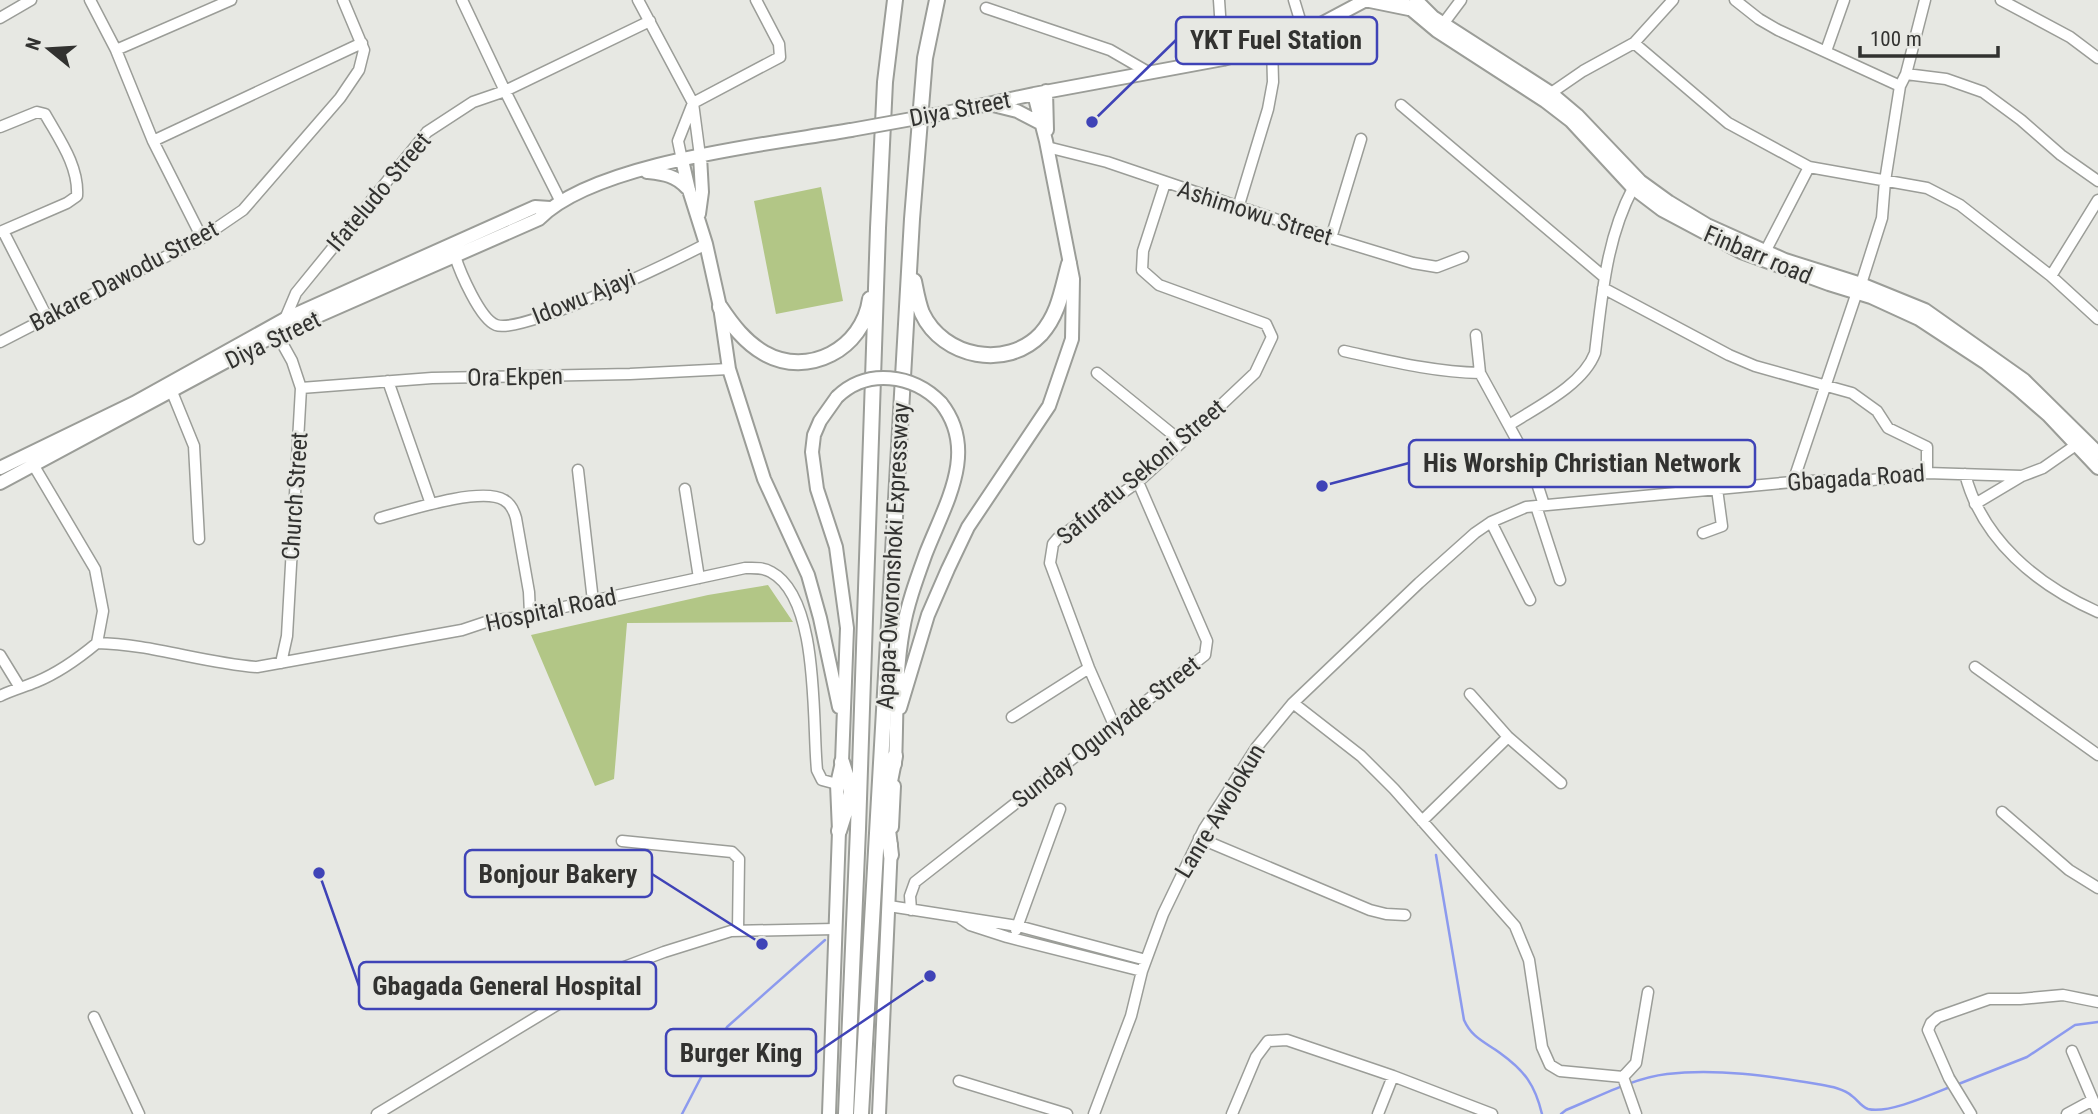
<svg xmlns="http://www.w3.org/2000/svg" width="2098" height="1114" font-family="'Roboto Condensed',sans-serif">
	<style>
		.green { fill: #b2c686 }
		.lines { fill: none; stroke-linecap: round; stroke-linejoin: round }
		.stream { stroke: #8c9aee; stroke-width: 2.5 }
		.minor-casing { stroke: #9b9d98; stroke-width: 13 }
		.major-casing { stroke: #9b9d98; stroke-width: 16 }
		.highway-casing { stroke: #9b9d98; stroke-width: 18 }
		.minor { stroke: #fff; stroke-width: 10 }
		.major { stroke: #fff; stroke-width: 12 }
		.highway { stroke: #fff; stroke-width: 14 }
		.major-bridge-casing { stroke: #9b9d98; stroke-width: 16; stroke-linecap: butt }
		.major-bridge { stroke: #fff; stroke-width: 12 }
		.labels { text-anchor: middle; stroke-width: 5; stroke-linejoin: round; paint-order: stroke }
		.street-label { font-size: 24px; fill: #323230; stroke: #e7e8e3 }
		.leader { fill: none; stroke: #3f43b7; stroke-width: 2.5 }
		.callout-dot { fill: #3f43b7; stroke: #e7e8e3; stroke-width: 2.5 }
		.callout { fill: #e7e8e3; stroke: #3f43b7; stroke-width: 2.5 }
		.callout-label { font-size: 26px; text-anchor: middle; font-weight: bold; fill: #323230 }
	</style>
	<rect width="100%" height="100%" fill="#e7e8e3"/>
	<path class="green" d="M821,187l22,114 -67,13 -22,-113z
		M768,585l25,37 -166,1 -13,156 -19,7 -64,-151 177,-40z"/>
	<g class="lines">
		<path class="stream" d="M1436,855l28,165c8,18 21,22 36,33 25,18 35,32 42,61
			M1956,1085l71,-28 48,-32 23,-3
			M682,1114l45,-87 98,-87
			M1561,1114l5,-4c32,-13 67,-32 101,-36 49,-6 102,2 150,10 11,2 26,4 35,12 6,4 8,10 16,13 20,5 62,-14 82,-22"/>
		<g class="minor-casing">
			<path id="minor" d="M90,0l26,50 37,91 49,97
				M462,0l43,91 56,111
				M638,0l55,103 7,53
				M1219,0l4,59
				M1294,0l10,33
				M1735,0l24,19 19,11 122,56
				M2001,0l69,37 28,21
				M986,8l124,42 38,22
				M0,18l31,-18
				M1443,24l18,-24
				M1634,43l94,80 81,44 118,21 33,17 91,71 47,43
				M116,50l115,-50
				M1826,51l18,-51
				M1906,74l40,5 37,13 38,28 40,35 37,26
				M1551,93l32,-22 51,-28 39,-43
				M1401,105l202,171
				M0,127l37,-15 8,2c14,25 34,52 32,82l-10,7 -67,29
				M153,141l209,-98
				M1047,147l60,15 224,76 82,25 24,4 26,-10
				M682,160l-4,-19 15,-38 87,-46 -1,-13 -23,-44
				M1238,208l30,-99 5,-27 -1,-37
				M3,231l44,86
				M1331,238l30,-99
				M1765,252l44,-85
				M455,256c5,16 25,63 41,69 26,10 180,-65 210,-81
				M2051,276l47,-76
				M1861,284l21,-66 3,-37 15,-95 6,-12 19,-74
				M1603,288l126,67 26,11 97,27 25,18 11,17 39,19v26
				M285,319l11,-26 131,-161 46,-30 32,-11 145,-70
				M277,334l15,27 9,27 -14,248 -6,27
				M1476,335l4,38 52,95 12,37
				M0,342l202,-104 41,-28 97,-112 19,-28 5,-20 -21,-50
				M1344,351c46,10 89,21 136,22
				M1097,373l85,69
				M388,381l43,123
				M301,388l131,-10 198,-4 99,-5
				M172,392l22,54 5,93
				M1509,425c28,-18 74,-40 86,-72 7,-57 11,-114 38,-165
				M34,466l61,103 8,42 -6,32
				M578,470l15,131
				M1965,474c17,66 72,111 133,138
				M1793,482l64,-190
				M685,489l14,89
				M1975,504l47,-28
				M1536,506l24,74
				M380,518c26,-7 101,-32 124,-18 7,4 10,11 12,18l13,74 1,22
				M1491,522l39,78
				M1703,533l19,-7 -5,-37
				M97,643c54,1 106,20 160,24l205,-37 27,-9 24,-3 232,-50c9,0 18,-1 26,4 49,26 41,150 46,198l5,10 15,4
				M0,655l19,31
				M1975,667l123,88
				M1470,694l38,43 53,46
				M0,696c12,-6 24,-9 36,-14 22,-9 43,-24 61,-39
				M1293,703l68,53 33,33 121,137 14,34 13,87 8,18 10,6 63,6 13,37
				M1012,717l77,-49
				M1114,725l-25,-57 -39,-105 3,-19 5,-6 80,-56 44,-40 73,-69 17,-36 -6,-13 -107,-39 -17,-15 1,-19 22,-68
				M2002,812l67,58 29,18
				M1422,821l86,-84
				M1199,838l171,72 16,4 19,1
				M622,841l110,11 7,7 -1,71
				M889,906l129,20 128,34
				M911,910l-1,-14 5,-14 290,-227 2,-14 -69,-159
				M960,918l10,7 37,12 135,34
				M1016,930l44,-121
				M94,1017l45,97
				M2072,1051l26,61
				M1623,1077l13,-14 12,-71
				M959,1081l108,33
				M377,1114l234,-142 53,-20 67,-21 104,-2
				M1094,1114l37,-98 11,-45 21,-57 41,-85 52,-81 37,-45 126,-120 56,-50 16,-11 35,-15 277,-26 69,-1 55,-7 95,3 21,-8 33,-23
				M1232,1114l24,-57 12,-16 19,-1 106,36 99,38
				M1378,1114l15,-38
				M1971,1114l-22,-36 -21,-48 3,-7 7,-6 51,-18h31l43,-4 35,7
				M2067,1114l24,-13"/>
		</g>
		<g class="major-casing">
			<path id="major" d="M1365,0l44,9
				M1400,0l37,31 108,70 26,20 62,67 29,22 79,42 88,32 42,13 48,22 67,44 31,25 31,27 50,53
				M1416,0l17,17 118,76 26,22 63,66 29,21 38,23 78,35 76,24 64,26 99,70 74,73
				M1046,91l1,39
				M993,105l24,6 23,12
				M956,111l78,-17 189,-35 49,-14 32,-12 62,-33
				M682,160l7,30 17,54 14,63 9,62 35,110 44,96 12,43 19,89
				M647,172c17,2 28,3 40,16
				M699,214l3,-22 -2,-36
				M0,468l134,-65 151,-84 250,-112 15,1
				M0,483l277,-149 262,-115c56,-57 232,-75 312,-89
				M900,708l28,-93 20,-46 20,-42 81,-121 23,-67 1,-60 -27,-138 -12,-47
				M895,764c2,-45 0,-89 8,-134 4,-25 14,-52 23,-77 19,-49 53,-102 15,-150
				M892,827l2,-41
				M829,1114l10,-283 -2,-47 5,-22 5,-134 -11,-81 -19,-58 -5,-37 2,-17 6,-14 17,-24
				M879,1114l12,-269"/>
		</g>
		<g class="highway-casing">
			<path id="highway" d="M914,281c2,10 4,22 8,32 21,45 85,57 119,21 18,-20 21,-45 28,-70
				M720,307c12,18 25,35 44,46 44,25 99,-4 106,-54
				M842,762l10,32
				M886,802l9,-46
				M885,804l6,51
				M839,831l15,-47
				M846,1114l12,-285 20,-601 7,-146 10,-82
				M861,1114l51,-895 13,-161 12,-58"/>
		</g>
		<use href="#minor" class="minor"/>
		<use href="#major" class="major"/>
		<use href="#highway" class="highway"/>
		<g class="major-bridge-casing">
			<path id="major-bridge" d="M851,130l105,-19
				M837,397c30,-29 76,-23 104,6"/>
		</g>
		<use href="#major-bridge" class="major-bridge"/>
	</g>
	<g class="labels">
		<g class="street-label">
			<text transform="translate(960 109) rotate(-11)" y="8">Diya Street</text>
			<text transform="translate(379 192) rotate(-50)" y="8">Ifateludo Street</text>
			<text transform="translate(1255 213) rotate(18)" y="8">Ashimowu Street</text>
			<text transform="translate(1758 255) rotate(23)" y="8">Finbarr road</text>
			<text transform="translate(124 276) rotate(-28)" y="8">Bakare Dawodu Street</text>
			<text transform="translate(584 297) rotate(-22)" y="8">Idowu Ajayi</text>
			<text transform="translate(273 340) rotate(-26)" y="8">Diya Street</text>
			<text transform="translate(515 377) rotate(-1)" y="8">Ora Ekpen</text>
			<text transform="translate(1141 472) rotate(-40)" y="8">Safuratu Sekoni Street</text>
			<text transform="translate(1856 478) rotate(-4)" y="8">Gbagada Road</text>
			<text transform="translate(295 496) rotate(-86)" y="8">Church Street</text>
			<text transform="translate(893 556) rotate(-87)" y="8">Apapa-Oworonshoki Expressway</text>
			<text transform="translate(551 610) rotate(-12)" y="8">Hospital Road</text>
			<text transform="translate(1106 732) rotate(-38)" y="8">Sunday Ogunyade Street</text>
			<text transform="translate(1220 811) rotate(-59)" y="8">Lanre Awolokun</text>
		</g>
	</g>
	<path class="leader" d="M1092 122L1176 40M1322 486L1409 463M762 944L652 874M319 873L359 986M930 976L816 1053"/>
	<g class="callout-dot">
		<circle cx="1092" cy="122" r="7"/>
		<circle cx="1322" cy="486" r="7"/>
		<circle cx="762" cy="944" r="7"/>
		<circle cx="319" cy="873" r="7"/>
		<circle cx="930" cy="976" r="7"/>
	</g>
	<g class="callout">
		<rect x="1176" y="17" width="201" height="47" rx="7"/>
		<rect x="1409" y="440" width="346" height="47" rx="7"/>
		<rect x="465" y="850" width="187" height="47" rx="7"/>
		<rect x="359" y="962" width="297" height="47" rx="7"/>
		<rect x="666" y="1029" width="150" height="47" rx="7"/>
	</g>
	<g class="callout-label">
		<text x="1276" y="49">YKT Fuel Station</text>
		<text x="1582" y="472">His Worship Christian Network</text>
		<text x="558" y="883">Bonjour Bakery</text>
		<text x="507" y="995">Gbagada General Hospital</text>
		<text x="741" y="1062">Burger King</text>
	</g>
	<g transform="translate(49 49) rotate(288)" stroke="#e7e8e3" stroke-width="5" paint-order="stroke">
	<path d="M0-5L12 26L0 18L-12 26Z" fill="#323230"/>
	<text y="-10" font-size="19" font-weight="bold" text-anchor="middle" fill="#323230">N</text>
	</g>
	<path d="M1860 46v10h138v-10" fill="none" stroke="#323230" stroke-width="3.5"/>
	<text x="1870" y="46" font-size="21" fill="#323230" stroke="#e7e8e3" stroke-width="5" paint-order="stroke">100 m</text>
</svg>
